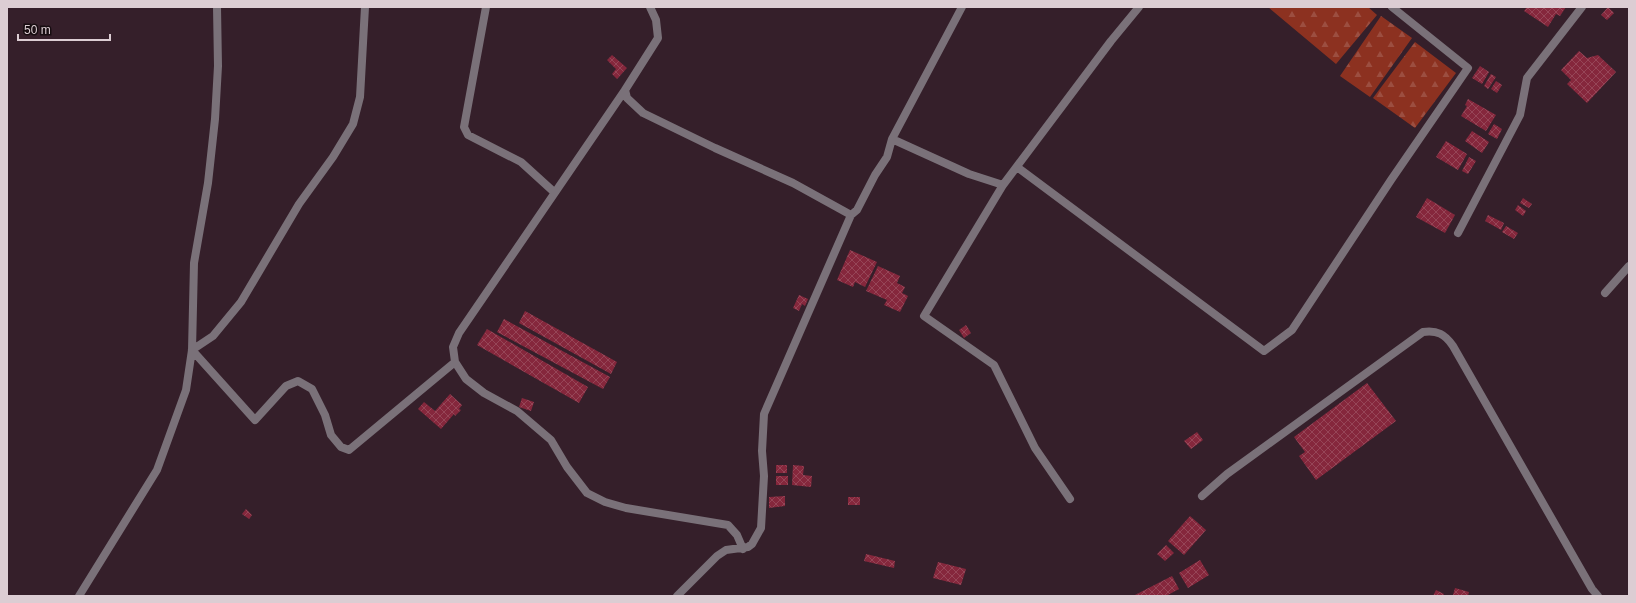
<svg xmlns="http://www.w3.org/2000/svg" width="1636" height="603" font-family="Arial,sans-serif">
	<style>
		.forest { fill: url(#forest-firs) }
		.building { fill: url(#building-cross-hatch) }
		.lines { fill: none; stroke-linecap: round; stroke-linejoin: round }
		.street { stroke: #7a7179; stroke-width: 8 }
	</style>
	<defs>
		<pattern id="forest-firs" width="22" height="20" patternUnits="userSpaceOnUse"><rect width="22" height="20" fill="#8c3120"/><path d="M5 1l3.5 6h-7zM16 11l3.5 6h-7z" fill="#9c4e40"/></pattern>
		<pattern id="building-cross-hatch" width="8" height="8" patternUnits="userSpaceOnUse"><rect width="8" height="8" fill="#85273c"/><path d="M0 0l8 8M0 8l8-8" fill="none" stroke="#964557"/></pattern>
	</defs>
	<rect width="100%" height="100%" fill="#351f2a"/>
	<path class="forest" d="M1268,7h100l9,8 -41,49z
		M1381,16l31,22 -42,59 -30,-21z
		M1415,42l41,31 -41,55 -42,-30z"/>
	<path class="building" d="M1527,7h39l-6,9 -4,-2 -8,13 -24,-16z
		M1608,7l6,6 -7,7 -6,-5z
		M1579,51l8,7 11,-3 18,17 -29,31 -20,-19 4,-4 -10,-10z
		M612,55l15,13 -10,11 -5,-5 4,-5 -9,-9z
		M1480,66l9,6 -7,12 -10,-6z
		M1491,74l5,3 -8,12 -4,-3z
		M1496,81l6,4 -5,8 -6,-4z
		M1468,99l28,16 -10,16 -25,-15 6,-10 -2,-1z
		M1494,124l8,5 -5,10 -9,-5z
		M1472,131l17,11 -7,11 -17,-12z
		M1446,141l21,13 -9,16 -22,-13z
		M1469,157l7,4 -8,13 -6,-3z
		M1427,198l28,17 -10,18 -29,-16z
		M1523,198l9,6 -3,4 -9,-5z
		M1518,205l8,6 -3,5 -8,-6z
		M1488,215l16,8 -3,7 -16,-9z
		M1506,226l12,7 -4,6 -12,-7z
		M850,250l27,12 -12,25 -10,-5 -2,5 -16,-7z
		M878,266l22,10 -3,7 8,4 -3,6 6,3 -8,16 -16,-7 3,-5 -21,-9z
		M799,295l9,4 -3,7 -3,-2 -3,7 -6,-3z
		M525,311l92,51 -6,12 -92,-51z
		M504,319l106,58 -7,12 -106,-57z
		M966,325l5,8 -7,5 -5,-8z
		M487,329l101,58 -9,16 -102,-58z
		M1367,383l29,38 -80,59 -17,-24 6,-4 -11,-15z
		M450,394l12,11 -3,4 2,1 -6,6 -1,-2 -13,15 -23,-20 6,-7 11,9z
		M522,398l12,4 -3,9 -12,-4z
		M1197,432l6,8 -12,9 -7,-8z
		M776,465h11v8h-11z
		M793,465l11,1 -1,9 9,1 -1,11 -19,-2z
		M776,476h12v9h-12z
		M785,496v10l-16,2v-11z
		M848,497h12v8h-12z
		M246,509l6,6 -3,4 -7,-5z
		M1190,516l16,14 -22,25 -16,-14z
		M1166,545l8,8 -9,8 -8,-7z
		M866,554l29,7 -1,7 -30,-7z
		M1200,560l9,15 -21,13 -9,-15z
		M938,562l28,7 -5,16 -28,-7z
		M1172,576l7,13 -13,7h-33z
		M1455,588l14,4 -1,4 -15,-1z
		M1436,590l8,4 -1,2h-10z"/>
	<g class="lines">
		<path class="street" d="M365,7l-5,90 -7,27 -20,33 -34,47 -58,98 -28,34 -21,14 63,70 31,-34 12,-5 14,8 13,26 6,20 10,12 8,3 106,-88
			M486,7l-22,120 4,8 53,27 33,30
			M650,7l6,13 2,18 -33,52 2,8 16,15 72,35 78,35 58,32 6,-5 18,-35 12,-18 5,-18 77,35 34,11
			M625,90l-166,243 -6,14 2,15 11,17 18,14 33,18 34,29 16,27 20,26 18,9 21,6 102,17 9,10 6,14
			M892,139l70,-132
			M1017,167l247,184 28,-21 99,-150 77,-112 -76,-61
			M1458,233l62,-118 7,-37 55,-71
			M1605,293l24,-27
			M1202,496l25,-22 196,-142c14,-2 22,2 30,14l139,243 6,7
			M1070,499l-35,-51 -41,-83 -70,-49 79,-131 108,-144 28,-34
			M79,596l78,-126 29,-80 6,-40 2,-87 14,-80 7,-64 3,-53 -1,-59
			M677,596l40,-40 9,-6 22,-3 4,-3 9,-16 3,-52 -2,-25 2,-37 87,-199"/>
	</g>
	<rect width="1636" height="603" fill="none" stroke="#dccdd3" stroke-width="16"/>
	<path d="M18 34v6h92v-6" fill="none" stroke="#dccdd3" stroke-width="2"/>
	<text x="24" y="34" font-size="12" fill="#dccdd3" stroke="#170d11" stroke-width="3" paint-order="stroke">50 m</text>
</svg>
